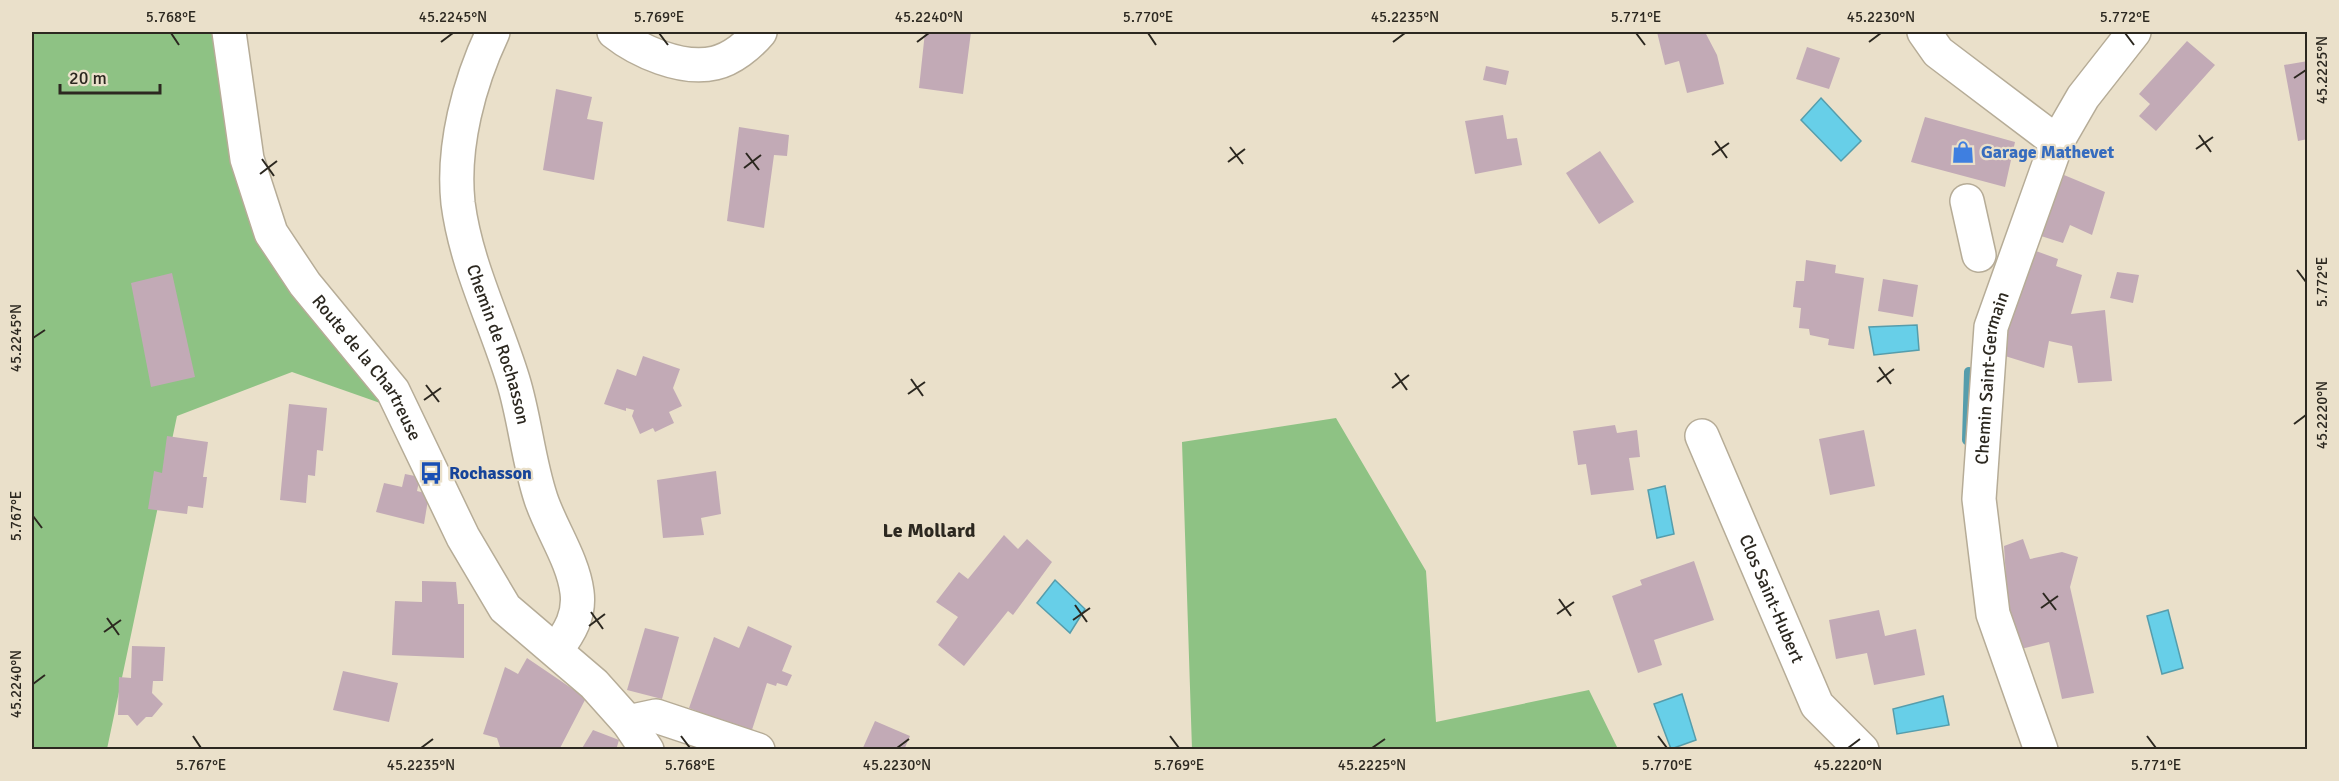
<svg xmlns="http://www.w3.org/2000/svg" width="2339" height="781" font-family="Signika,sans-serif">
	<style>
		.forest { fill: #8ec284 }
		.water { fill: #67cfe8; stroke: #559dac; stroke-width: 1.5 }
		.lines { fill: none; stroke-linecap: round; stroke-linejoin: round }
		.stream { stroke: #559dac; stroke-width: 10 }
		.building { fill: #c2aab6 }
		.minor-casing { stroke: #b6ac97; stroke-width: 36 }
		.major-casing { stroke: #b6ac97; stroke-width: 36 }
		.minor { stroke: #fff; stroke-width: 33 }
		.major { stroke: #fff; stroke-width: 33 }
		.ticks { fill: none; stroke: #2c2820; stroke-width: 2 }
		.labels { text-anchor: middle; stroke-width: 4.5; stroke-linejoin: round; paint-order: stroke }
		.shop-label { font-size: 18px; font-weight: bold; fill: #366cbe; stroke: #eae0ca; text-anchor: start }
		.street-label { font-size: 18px; fill: #2c2820; stroke: #eae0ca }
		.transit-label { font-size: 18px; font-weight: bold; fill: #164399; stroke: #eae0ca; text-anchor: start }
		.neighbourhood-label { font-size: 20px; font-weight: bold; fill: #2c2820; stroke: #eae0ca }
		.neatline { fill: none; stroke: #2c2820; stroke-width: 2 }
		.ticks-label { font-size: 15px; text-anchor: middle; fill: #2c2820 }
	</style>
	<rect width="100%" height="100%" fill="#eae0ca"/>
	<path class="forest" d="M32,32h183l39,161 146,217 -108,-38 -115,44 -70,333h-75z
		M1336,418l90,153 10,151 153,-32 29,59h-426l-10,-307z"/>
	<path class="water" d="M1821,98l40,43 -20,20 -40,-41z
		M1917,325l2,25 -45,5 -5,-28z
		M1665,486l9,48 -17,4 -9,-48z
		M1055,580l30,29 -15,24 -33,-30z
		M2168,610l15,58 -21,6 -15,-58z
		M1682,694l14,46 -25,9 -17,-45z
		M1943,696l6,29 -52,9 -4,-25z"/>
	<g class="lines">
		<path class="stream" d="M1967,440l2,-68"/>
	</g>
	<path class="building" d="M925,32h46l-8,62 -44,-6z
		M1657,32h48l12,23 7,29 -37,9 -8,-32 -14,4z
		M2187,41l28,24 -59,66 -17,-15 11,-12 -11,-10z
		M1807,47l33,11 -11,31 -33,-10z
		M2308,61v78l-10,2 -14,-76z
		M1486,66l23,5 -3,14 -23,-5z
		M556,89l36,8 -5,22 16,3 -9,58 -51,-10z
		M1503,115l4,24 10,-1 5,27 -47,9 -10,-53z
		M1925,117l90,25 -10,45 -94,-25z
		M739,127l50,8 -2,21 -13,-1 -10,73 -37,-7z
		M1600,151l34,51 -35,22 -33,-51z
		M2064,175l41,17 -13,43 -22,-10 -7,18 -22,-7z
		M2036,251l22,8 -2,7 26,9 -11,39 34,-4 7,71 -34,2 -6,-37 -23,-5 -5,27 -39,-12 -1,-22z
		M1806,260l30,5 -1,8 29,5 -10,71 -26,-4 1,-6 -19,-4 -1,-6 -10,-1 2,-20 -8,-1 3,-26h8z
		M2117,272l22,3 -6,28 -23,-5z
		M172,273l23,104 -44,10 -20,-104z
		M1883,279l35,6 -5,32 -35,-6z
		M643,356l37,13 -7,19 9,18 -13,6 5,11 -19,9 -2,-4 -13,6 -8,-18 2,-6 -8,-2v3l-22,-7 13,-35 19,7z
		M289,404l38,4 -4,43 -6,-1 -2,26 -7,-1 -2,28 -26,-3z
		M1615,425l2,8 20,-3 3,27 -11,1 5,32 -43,5 -5,-31 -8,1 -5,-34z
		M1864,430l11,56 -45,9 -11,-56z
		M167,436l41,6 -5,35h4l-4,31 -15,-2 -1,8 -39,-5 6,-38 8,2z
		M716,471l5,43 -20,4 3,17 -41,3 -6,-58z
		M405,474l15,3 -3,14 12,3 -5,30 -48,-12 8,-29 18,4z
		M1004,535l14,14 9,-10 25,23 -39,53 -5,-4 -44,55 -26,-21 20,-28 -22,-15 23,-30 9,7z
		M2023,539l7,20 32,-7 16,5 -8,30 24,106 -32,6 -13,-57 -28,7 -13,-37 -4,-66z
		M1694,561l20,59 -60,20 8,25 -24,8 -26,-77 30,-11 -2,-5z
		M422,581l34,1 2,22h6v54l-72,-3 3,-54 27,1z
		M1879,610l6,26 31,-7 9,46 -51,10 -7,-32 -31,6 -7,-39z
		M748,626l44,20 -10,25 10,4 -5,11 -10,-3 -1,3 -9,-3 -16,50 -62,-25 25,-71 25,11z
		M645,628l34,9 -17,62 -35,-9z
		M132,646l33,1 -2,34h-10l-1,12 11,11 -11,13h-6l-9,9 -9,-11h-10l1,-38 12,1z
		M527,658l59,40 -27,52h-58l-4,-12 -14,-4 22,-67 13,7z
		M343,671l55,12 -9,39 -56,-12z
		M875,721l35,15 -6,14h-42z
		M593,730l26,10 -3,10h-35z"/>
	<g class="lines">
		<g class="minor-casing">
			<g id="minor">
				<path id="s1" d="M493,32c-24,51 -41,114 -35,171 8,62 37,118 55,177 12,39 15,80 28,119 10,30 32,61 36,93 3,23 -7,40 -21,58"/>
				<path d="M614,32c24,19 68,39 101,31 17,-4 34,-18 45,-31"/>
				<path d="M1924,32l14,20 119,90"/>
				<path d="M1967,201l12,54"/>
				<path id="s2" d="M1702,436l115,269 45,45"/>
				<path d="M628,722l28,-6 102,34"/>
				<path id="s3" d="M2041,750l-48,-136 -14,-115 12,-172 66,-185 26,-45 51,-65"/>
			</g>
		</g>
		<g class="major-casing">
			<g id="major">
				<path id="s4" d="M229,32l18,127 24,74 34,51 88,107 70,146 42,71 89,76 34,38 19,28"/>
			</g>
		</g>
		<use href="#minor" class="minor"/>
		<use href="#major" class="major"/>
	</g>
	<path class="ticks" d="M171,33l8,12M659,33l9,12M1148,33l8,12M1636,33l9,12M2125,33l9,12M441,42l12,-9M917,42l12,-9M1393,42l12,-9M1869,42l12,-9M2294,78l12,-8M2199,135l12,17M1715,141l12,17M1230,147l13,17M2196,149l17,-12M746,153l13,17M1712,155l17,-12M262,159l12,17M1228,162l17,-13M744,168l17,-13M260,174l17,-13M2297,270l9,12M33,338l12,-8M1879,367l12,17M1395,373l12,17M911,379l12,17M1877,382l17,-13M426,385l13,17M1392,388l17,-13M908,394l17,-12M424,400l17,-12M2294,424l12,-9M33,516l9,12M2043,593l13,17M1559,599l12,17M1075,605l12,17M2041,608l17,-12M591,612l12,17M1557,614l17,-12M107,618l12,17M1073,620l17,-12M589,626l16,-12M104,632l17,-12M33,684l12,-9M193,736l8,12M681,736l9,12M1170,736l9,12M1658,736l9,12M2147,736l9,12M421,748l12,-9M897,748l12,-9M1372,748l13,-9M1848,748l12,-9"/>
	<defs>
		<g id="shop-bare" transform="scale(1.8)"><path d="M-5-2.5h2.3a2.7 3.5 0 0 1 5.4 0H5L5.5 6h-11ZM-1.5-2.5h3a1.5 2.3 0 0 0-3 0Z" fill="#3f7fe0" stroke="#eae0ca" stroke-width="2.5" paint-order="stroke"/></g>
		<g id="bus-bare" transform="scale(1.8)"><path d="M-5-6H5V4H4V6H2V4H-2V6H-4V4H-5ZM-3.5-4V0h7V-4ZM-3.5 1.2v1.5H-2V1.2ZM2 1.2v1.5H3.5V1.2Z" fill="#1a4fb4" stroke="#eae0ca" stroke-width="2.5" paint-order="stroke"/></g>
	</defs>
	<g fill-rule="evenodd">
		<use href="#shop-bare" x="1963" y="152"/>
		<use href="#bus-bare" x="431" y="473"/>
	</g>
	<g class="labels">
		<g class="shop-label">
			<text x="1981" y="158">Garage Mathevet</text>
		</g>
		<g class="street-label">
			<text dy="6" stroke="none"><textPath href="#s1" startOffset="324">Chemin de Rochasson</textPath></text>
			<text dy="6" stroke="none"><textPath href="#s4" startOffset="372">Route de la Chartreuse</textPath></text>
			<text dy="6" stroke="none"><textPath href="#s3" startOffset="382">Chemin Saint-Germain</textPath></text>
			<text dy="6" stroke="none"><textPath href="#s2" startOffset="177">Clos Saint-Hubert</textPath></text>
		</g>
		<g class="transit-label">
			<text x="449" y="479">Rochasson</text>
		</g>
		<g class="neighbourhood-label">
			<text x="929" y="537">Le Mollard</text>
		</g>
	</g>
	<rect width="2339" height="781" fill="none" stroke="#eae0ca" stroke-width="66"/>
	<path d="M60 84v9h100v-9" fill="none" stroke="#2c2820" stroke-width="3"/>
	<text x="69" y="84" font-size="18" fill="#2c2820" stroke="#eae0ca" stroke-width="4.5" paint-order="stroke">20 m</text>
	<rect x="33" y="33" width="2273" height="715" class="neatline"/>
	<g class="ticks-label">
		<text x="171" y="22">5.768°E</text>
		<text x="453" y="22">45.2245°N</text>
		<text x="659" y="22">5.769°E</text>
		<text x="929" y="22">45.2240°N</text>
		<text x="1148" y="22">5.770°E</text>
		<text x="1405" y="22">45.2235°N</text>
		<text x="1636" y="22">5.771°E</text>
		<text x="1881" y="22">45.2230°N</text>
		<text x="2125" y="22">5.772°E</text>
		<text transform="translate(2322 70) rotate(-90)" y="5">45.2225°N</text>
		<text transform="translate(2322 282) rotate(-90)" y="5">5.772°E</text>
		<text transform="translate(16 338) rotate(-90)" y="5">45.2245°N</text>
		<text transform="translate(2322 415) rotate(-90)" y="5">45.2220°N</text>
		<text transform="translate(16 516) rotate(-90)" y="5">5.767°E</text>
		<text transform="translate(16 684) rotate(-90)" y="5">45.2240°N</text>
		<text x="201" y="770">5.767°E</text>
		<text x="421" y="770">45.2235°N</text>
		<text x="690" y="770">5.768°E</text>
		<text x="897" y="770">45.2230°N</text>
		<text x="1179" y="770">5.769°E</text>
		<text x="1372" y="770">45.2225°N</text>
		<text x="1667" y="770">5.770°E</text>
		<text x="1848" y="770">45.2220°N</text>
		<text x="2156" y="770">5.771°E</text>
	</g>
</svg>
